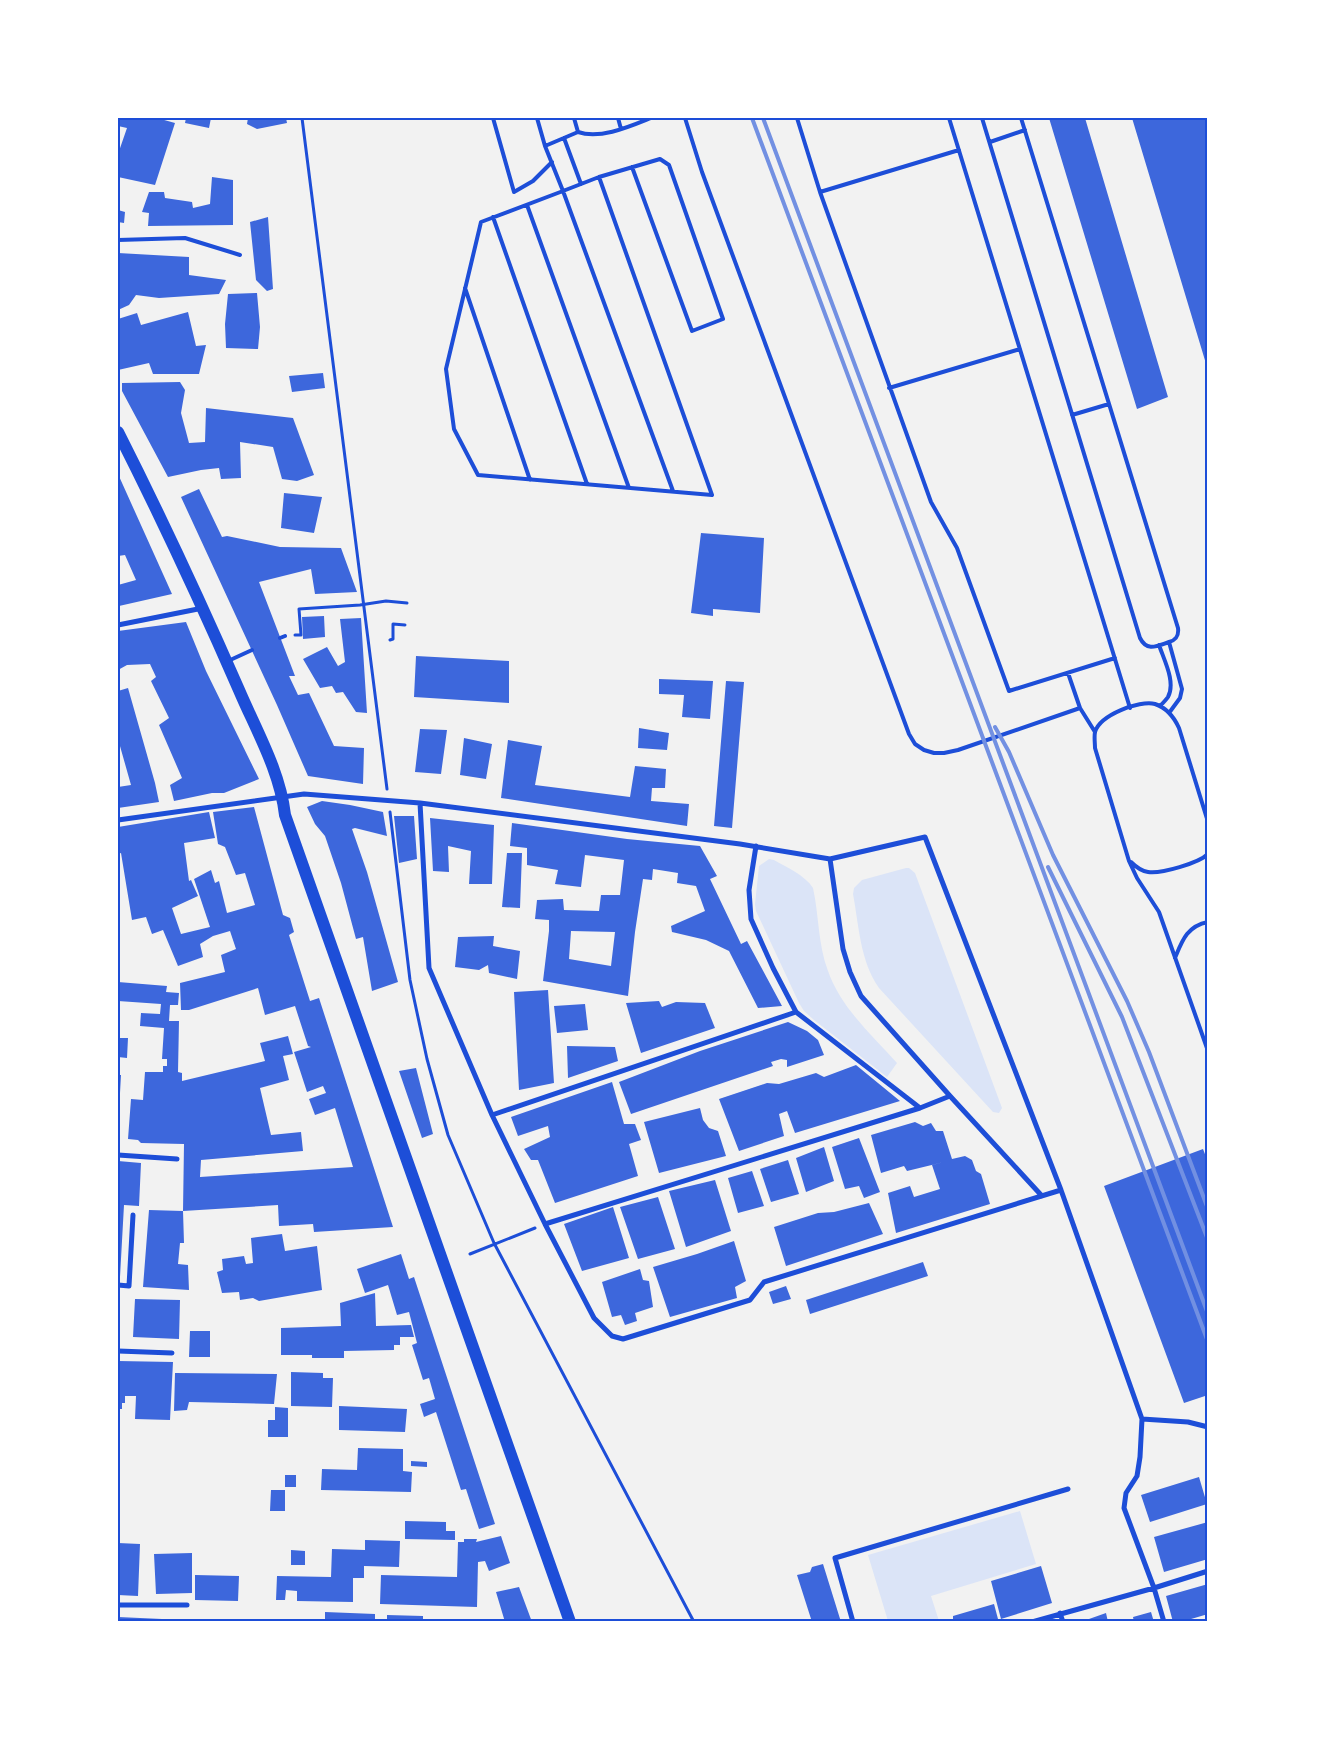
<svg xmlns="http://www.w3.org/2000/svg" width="1325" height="1739" font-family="'Fira Sans Condensed',sans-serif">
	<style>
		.green { fill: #dbe4f7 }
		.building { fill: #3d67dc; fill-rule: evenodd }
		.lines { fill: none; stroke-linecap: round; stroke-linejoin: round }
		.path { stroke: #1d4ed8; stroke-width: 3 }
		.service { stroke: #1d4ed8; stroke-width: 4 }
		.minor { stroke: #1d4ed8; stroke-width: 5 }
		.primary { stroke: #1d4ed8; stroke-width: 12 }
		.rail { stroke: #7290e2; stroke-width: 4 }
		.neatline { fill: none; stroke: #1d4ed8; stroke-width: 2 }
	</style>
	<rect width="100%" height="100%" fill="#f2f2f2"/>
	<path class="green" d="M769,859l5,1c12,7 31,15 39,28 6,27 5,57 15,83 13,37 44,64 69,92l-10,14 -73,-57 -10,-9 -5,-8 -43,-92 -1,-7 4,-38z
		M906,868h3l6,5 87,235 -3,5 -6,-1 -114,-124c-19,-27 -20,-62 -26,-94l1,-6 8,-8z
		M1020,1511l16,53 -105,32 8,25h-51l-20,-66z"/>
	<path class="building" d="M118,118h39l18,5 -20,62 -37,-8v-23l9,-26 -9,-2z
		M186,118h25l-2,10 -24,-5z
		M248,118h38l1,5 -30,6 -10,-5z
		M1049,118h36l83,279 -31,12z
		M1132,118h76v249h-1z
		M212,177l21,3v45l-85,1 1,-13 -7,-1 7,-20h15l1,6 27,4 1,6 17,-4z
		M118,210l7,2 -1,11 -6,-1z
		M268,217l5,72 -6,2 -11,-11 -6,-58z
		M118,253l71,4v18l37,5 -7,14 -60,4 -23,-3 -7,10 -11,5z
		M257,293l3,34 -2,22 -32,-1 -1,-24 3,-30z
		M188,312l8,34 10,-1 -7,29h-46l-4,-11 -31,7v-51l19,-6 4,12z
		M323,373l2,15 -33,4 -3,-16z
		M180,382l5,8 -4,23 8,30 16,-1 1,-34 87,10 21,57 -17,6 -15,-2 -9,-32 -33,-5 1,36 -20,1 -2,-11 -18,2 -33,7 -46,-86v-8z
		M118,474l54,120 -53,12 -1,-21 18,-5 -11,-25 -7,1z
		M199,489l23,48 5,-1 53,11 61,1 16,44 -42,2 -4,-25 -52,13 36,94h-6l9,19 11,-2 25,53 30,2 -1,36 -55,-8 -31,-71 -96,-208z
		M284,493l38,4 -8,36 -33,-5z
		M701,533l63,5 -4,75 -47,-4v7l-22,-3z
		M324,616l1,21 -22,2 -1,-22z
		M361,618l6,95 -11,-1 -13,-20 -7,1 -4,-7 -12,2 -17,-29 24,-12 11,19 7,-4 -5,-43z
		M186,622l20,49 53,108 -35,14h-12l-38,8 -4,-16 12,-7 -23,-53 10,-7 -18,-37 5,-4 -6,-13 -23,1 -9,5v-39z
		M416,656l93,5v42l-95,-6z
		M659,679l54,2 -3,38 -28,-2 2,-22 -25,-1z
		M726,681l18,1 -12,146 -18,-2z
		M128,688l27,95 4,19 -41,6v-21l13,-2 -13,-46v-48z
		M639,728l30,5 -2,17 -29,-2z
		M420,729l27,1 -6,44 -26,-2z
		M464,738l28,6 -6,35 -26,-4z
		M508,740l34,6 -7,39 95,12 5,-31 31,3 -1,19h-13l-1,13 38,3 -2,22 -186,-28z
		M322,801l28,4 33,7 4,24 -32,-8 -3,1 15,43 31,110 -26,9 -9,-54 -7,2 -15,-56 -16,-47 -10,-12 -8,-17z
		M254,807l29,108 7,3 4,14 -5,3 21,66 9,-3 74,229 -79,5 -1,-8 -34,2 -1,-21 -95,6 1,-67 -43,-1 -3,-3 -10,-1 3,-40 12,1 2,-28h18v-6h4v-7h-5l2,-31 -24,-2 1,-13 19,1 1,-10 -43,-3v-19l49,4 -1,6 13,1 -1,12h-8l-1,16h10l-1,51 4,1v8l83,-20 -5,-18 28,-7 5,18 -10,2 6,24 -29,8 11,47 30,-3 2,19 -102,9 -1,17 153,-10 -18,-59 -20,7 -6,-16 17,-6 -3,-7 -16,6 -13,-40 17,-5 -3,-1 -13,-40 -30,9 -7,-27 -69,22h-8l-1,-27 45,-11 -4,-17 15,-6 -6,-18 -17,5 -13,8 3,13 -25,9 -15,-36 -11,4 -6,-17 -14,3 -11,-67 -3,1v-27l91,-15 6,26 -31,5 5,38 2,-1 7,16 -26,12 9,26 29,-7 -16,-48 17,-9 4,13 4,-2 8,32 28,-8 -10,-32 -9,2 -11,-28 -7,-3 -5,-32z
		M394,816h20l3,43 -18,4z
		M430,818l64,7 -2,59h-23l2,-33 -23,-5 1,26 -16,-1z
		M512,823l115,16 73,7 17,30 -7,3 31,65 6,-3 35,65 -24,2 -29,-57 -23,-11 -34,-8 -1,-6 34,-15 -9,-25 -19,-3 1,-10 -25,-4 -1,11 -9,-1 -8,53 -7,64 -85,-15 6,-50v-11l-14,-1 2,-19 26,-1 1,11 35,1 2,-16h19l4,-35 -39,-5 -4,32 -26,-3 3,-14 -31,-5v-17l-17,-2zM571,931l44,1 -4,34 -42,-7z
		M507,853h15l-2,55 -18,-1z
		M494,936l-1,10 27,5 -3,28 -28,-6 -1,-8 -9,5 -24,-3 3,-30z
		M548,990l6,93 -35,7 -5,-98z
		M659,1001l3,6 14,-5 29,1 10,25 -74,25 -15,-50z
		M585,1004l3,26 -31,3 -3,-27z
		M788,1022l19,9 11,9 6,15 -37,12v-7l-6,-1 -10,3 2,4 -142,48 -12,-32 81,-31z
		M118,1038h10l-1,20 -9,-1z
		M567,1046l48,1 3,14 -50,17z
		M856,1065l44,36 -105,32 -8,-22 -8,3 5,22 -45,15 -20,-52 48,-16 12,1 37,-11 8,4z
		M416,1068l17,66 -11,4 -23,-67z
		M118,1075h3l-1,18h-2z
		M612,1082l12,42h11l6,16 -12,4 9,32 -83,27 -17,-43h-7l-7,-11 26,-12 -2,-11 -30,10 -7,-19z
		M700,1108l3,12 6,8 9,3 8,25 -67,17 -15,-51z
		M915,1122l8,4 8,-3 5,8h7l9,28 13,-3 7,4 4,11 5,3 9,30 -94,29 -8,-40 22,-7 4,11 26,-8 -8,-24 12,-3 -37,9 -3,-5 -23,7 -10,-38z
		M859,1138l21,54 -16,6 -5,-12 -14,3 -13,-42z
		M824,1147l10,34 -28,11 -10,-34z
		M1203,1149l5,13v233l-24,8 -80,-217z
		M788,1160l11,34 -28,8 -11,-33z
		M118,1161l23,2 -2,43 -15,-1 -4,72h-2z
		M752,1171l12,35 -26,7 -10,-35z
		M715,1180l16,51 -45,16 -17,-56z
		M658,1197l17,52 -37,10 -18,-52z
		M869,1203l14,31 -97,32 -12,-39 44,-14 16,-1z
		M613,1207l16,51 -47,13 -18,-47z
		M149,1210l34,1 1,32h-4l-2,21 10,1 1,25 -46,-3z
		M282,1234l3,17 32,-5 5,44 -63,11 -6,-3 -13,2 -1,-8 -17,1 -5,-21 6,-2 -1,-11 22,-3 2,8 7,-1 -2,-25z
		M734,1241l12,40 -11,6 2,11 -67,19 -17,-50 44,-13z
		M401,1254l8,25 5,-2 81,247 -16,5 -13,-40 -5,1 -25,-78 -12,5 -4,-13 15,-5 -6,-21 -6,2 -11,-35 5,-2 -8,-31 -12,3 -9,-30 -23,8 -8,-24z
		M923,1262l5,14 -118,38 -4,-14z
		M640,1269l3,11 6,1 4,26 -18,6 2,8 -12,4 -4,-10 -9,2 -10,-35z
		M786,1286l5,13 -18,5 -4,-12z
		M375,1293l1,33 35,-1 3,12h-14v8h-6v5l-50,1v7h-32v-3h-31v-27l60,-2 -1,-23z
		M135,1299l45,1 -1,39 -46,-2z
		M190,1331h20v26h-21z
		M118,1361l55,1 -3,58 -35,-1 1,-23h-11v7h-3v6h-4z
		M291,1372l32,1v5h10l-1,29 -41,-1z
		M175,1373l102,1 -3,30 -85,-2 -2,8 -13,1z
		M339,1406l68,3 -2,23 -66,-2z
		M275,1407l13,1v29h-20v-17h7z
		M358,1448l45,1v22l9,1 -1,20 -90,-2 1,-21 35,1z
		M411,1461l16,1v5l-16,-1z
		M285,1475h11v12h-11z
		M1199,1477l8,27 -57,18 -9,-27z
		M271,1490h14v21h-15z
		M405,1521l41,1v9h9v9l-50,-1z
		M1208,1522v37l-44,13 -10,-35z
		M501,1536l9,27 -21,8 -4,-10 -7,1 -1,45 -97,-3 1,-29 76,2 1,-35h6v-3h13l-1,3z
		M365,1540l35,1 -1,26 -35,-1v12h-11v24l-56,-1v-10l-11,-1 -1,10h-9l1,-24 54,1 1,-28 33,1z
		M118,1543l22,1 -2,52 -20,-1z
		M291,1550l14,1v14h-14z
		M192,1553v40l-36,1 -2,-40z
		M823,1564l18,58h-29l-15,-47 13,-3 2,-5z
		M1041,1566l11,37 -51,16 -10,-38z
		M195,1575l44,1 -1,25 -43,-1z
		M1208,1584v30l-27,8h-8l-7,-26z
		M519,1587l13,35h-27l-9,-30z
		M994,1604l4,15 -7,3h-38v-6z
		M325,1612l50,2v8h-50z
		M1151,1612l3,10h-20l-1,-5z
		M1106,1613l2,9h-18l-1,-3z
		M387,1615l36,1v6h-36z
		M118,1617l66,3v2h-66z"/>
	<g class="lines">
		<path class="path" d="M302,118l85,671
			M295,635h6l-2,-26 61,-4 26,-4 21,2
			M390,640l3,-1v-15l12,1
			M390,812l20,168 17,79 21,76 46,108 200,379
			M470,1254l65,-26"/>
		<path class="service" d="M493,118l21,74 19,-11 19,-19
			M537,118l8,28 18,45 36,-14 61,-18 9,6 54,154 -31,12 -60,-164
			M574,118l4,14
			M618,118l3,11
			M685,118l17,54 207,562 6,10 9,6 10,3h10l14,-3 122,-42 15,24
			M797,118l23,74 111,310 26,46 52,143 106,-33
			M949,118l181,590
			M982,118l158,520c7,14 17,8 29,4
			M1021,118l157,510c1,8 -2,12 -9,14l13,47 -2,9 -11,15
			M564,138l17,46
			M990,142l35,-12
			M545,146l33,-14c22,8 53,-6 73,-14
			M599,177l113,318 -234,-20 -24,-46 -8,-60 35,-147 82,-31 110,300
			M820,192l139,-42
			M527,205l102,283
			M493,217l94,267
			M118,240l67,-2 55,17
			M465,288l65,192
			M889,388l131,-39
			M1072,415l37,-11
			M280,638l5,-2
			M1159,645c5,15 17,37 9,52 -2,3 -5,6 -8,9
			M228,661l24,-11
			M1068,673l12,35
			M1208,822l-29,-94c-5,-11 -12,-20 -24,-24 -16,-4 -55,11 -60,28 -1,5 0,11 0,16l34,113 8,17 22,34 49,139
			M1131,862c5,5 10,9 17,10 13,2 51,-9 60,-18
			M1175,958c7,-17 12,-32 33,-36"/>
		<path class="minor" d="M118,625l85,-17
			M420,803l9,165 63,147 53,109 49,94 18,18 11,3 127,-39 14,-18 297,-92
			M118,820l186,-26 116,9 320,41 90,15 95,-22 136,353 81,229 -2,38 -3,19 -11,17 -2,15 30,80 10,34
			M756,846l-7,44 2,29 22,49 23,44 124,96
			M830,859l13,90 7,23 11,24 89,100 92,100
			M492,1115l304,-103
			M118,1155l59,4
			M545,1224l375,-116 30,-12
			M118,1285l11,1 4,-71
			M118,1351l54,2
			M1142,1419l46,3 20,5
			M118,1605h69
			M1060,1613l3,9
			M853,1622l-18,-64 233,-69
			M1032,1622l122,-34 54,-17"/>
		<path class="primary" d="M118,432c43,85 83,171 121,258 17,40 41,81 46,125l285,807"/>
		<path class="rail" d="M752,118l456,1224
			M763,118l445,1196
			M995,727l14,25 44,103 74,146 22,51 59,157
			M1048,867l74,150 86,223"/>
	</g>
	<rect width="1325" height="1739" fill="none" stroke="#ffffff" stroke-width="238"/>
	<rect x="119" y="119" width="1087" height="1501" class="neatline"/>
</svg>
